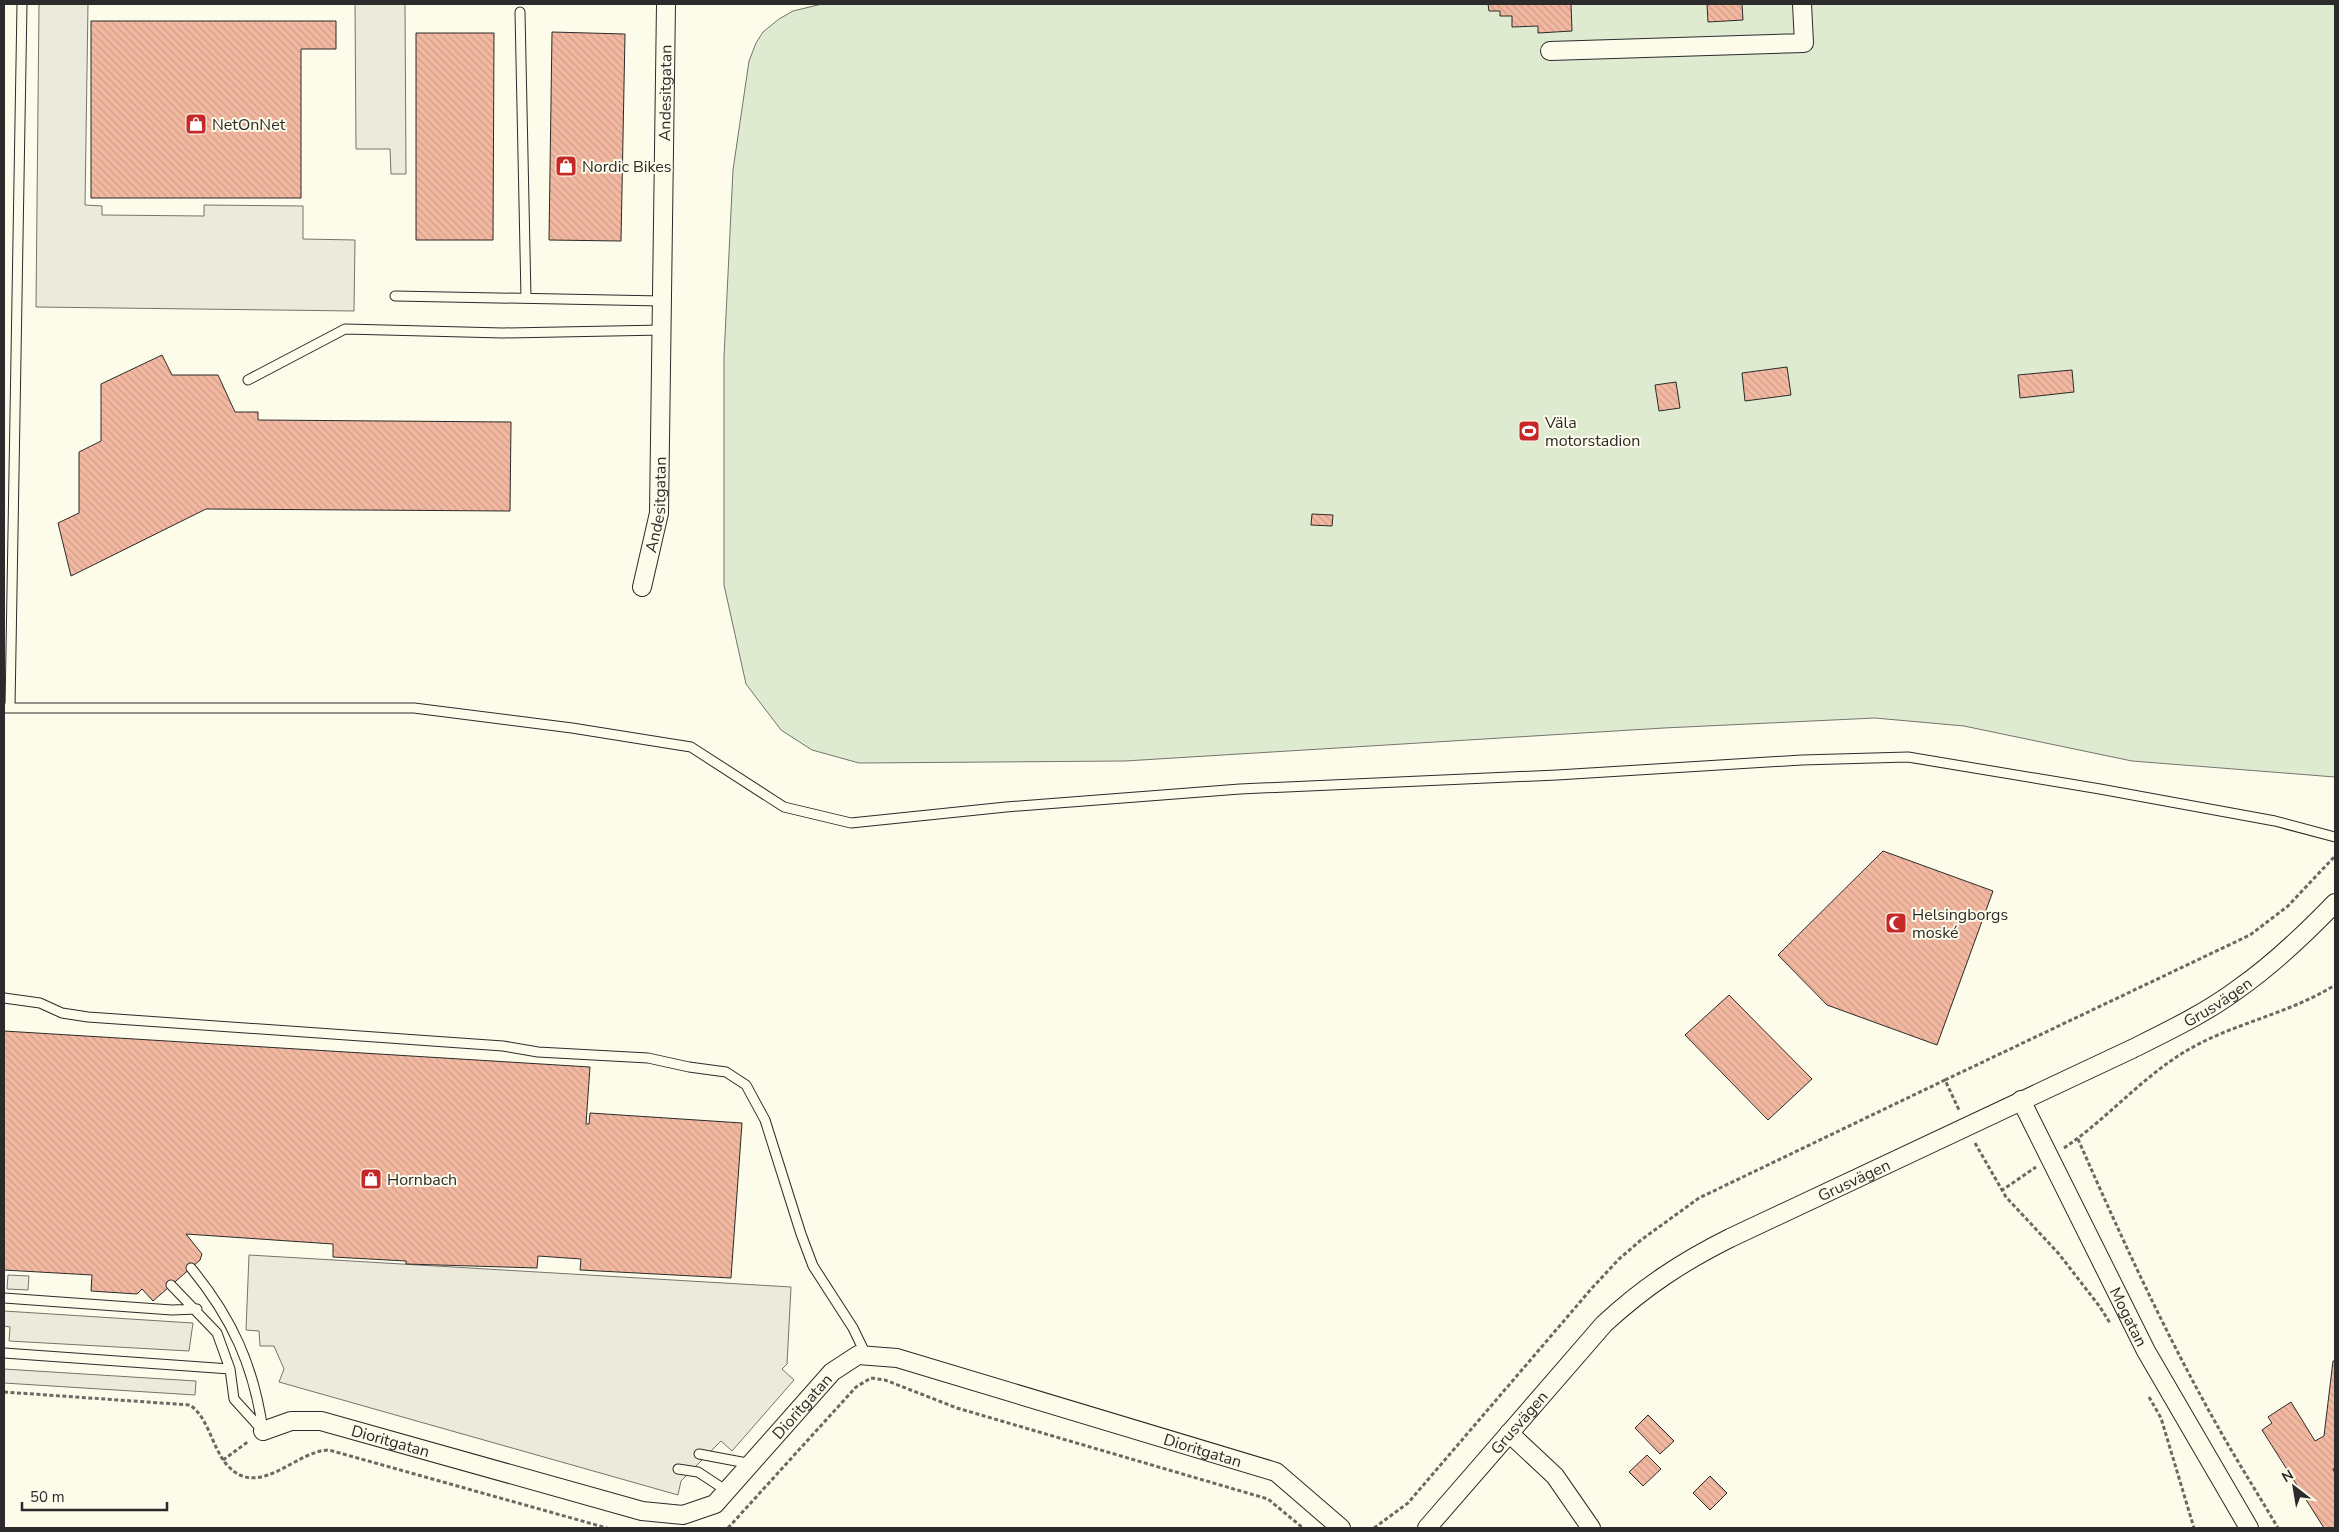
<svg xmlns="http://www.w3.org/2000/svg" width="2339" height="1532" font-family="'Nunito Sans',sans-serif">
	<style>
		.grass { fill: #deebd1; stroke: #74746e }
		.parking { fill: #eceadb; stroke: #74746e }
		.building { fill: url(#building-back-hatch); stroke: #2b2b2b }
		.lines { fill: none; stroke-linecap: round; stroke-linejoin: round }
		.lane-casing { stroke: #2b2b2b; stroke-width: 11 }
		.street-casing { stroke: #2b2b2b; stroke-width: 20 }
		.path { stroke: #6a6964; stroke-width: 3; stroke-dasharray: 4 2.5; stroke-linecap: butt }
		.lane { stroke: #fdfbea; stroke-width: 9 }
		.street { stroke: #fdfbea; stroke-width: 18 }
		.labels { text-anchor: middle; stroke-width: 4; stroke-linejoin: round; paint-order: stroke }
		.street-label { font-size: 16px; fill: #2b2b2b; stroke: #fdfbea }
		.poi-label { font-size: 16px; fill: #2b2b2b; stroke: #fdfbea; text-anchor: start }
	</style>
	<defs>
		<pattern id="building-back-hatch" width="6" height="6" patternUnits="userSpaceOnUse" patternTransform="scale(1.25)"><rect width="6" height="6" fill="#f2b8a0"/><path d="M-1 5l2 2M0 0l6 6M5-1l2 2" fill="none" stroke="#d09e8a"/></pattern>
	</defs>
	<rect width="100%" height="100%" fill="#fdfbea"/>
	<path class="grass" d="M822,4h1513v773l-203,-16 -168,-35 -89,-8 -211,10 -539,33 -266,2 -47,-13 -31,-20 -35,-46 -22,-99v-228l9,-187 16,-109 7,-18 7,-11 16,-13 14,-8z"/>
	<path class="parking" d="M39,4h49l-3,201 17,1v9l102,1v-11l99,1v33l52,1 -1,71 -318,-4z
		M355,4h50l1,170h-15l-1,-25h-34z
		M249,1255l542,32 -4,77 -5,5 12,11 -62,71 -11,-10 -40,40 -3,14 -399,-113 5,-13 -10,-23h-14l-1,-15 -13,-1z
		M8,1275l21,1 -1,14 -21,-1z
		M4,1311l189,12 -4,28 -180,-10 1,-14 -6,-1z
		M4,1369l192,12 -1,14 -191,-12z"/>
	<path class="building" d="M1488,4h83l1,27 -34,2v-7l-26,1v-11h-12v-5h-11z
		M1707,4h35l1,16 -35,2z
		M91,21h245v28h-35v149h-210z
		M552,32l73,2 -4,207 -72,-1z
		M416,33h78l-1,207h-77z
		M162,355l10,20h46l17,37h23v8l253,2 -1,89 -304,-2 -135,67 -13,-53 21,-10v-61l22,-11v-57z
		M1787,367l4,28 -46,6 -3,-28z
		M2072,370l2,22 -54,6 -2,-23z
		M1676,382l4,26 -21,3 -4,-26z
		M1312,514l21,1 -1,11 -21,-1z
		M1883,851l110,40 -56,154 -110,-40 -49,-50z
		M1729,995l83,84 -44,41 -83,-85z
		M4,1031l586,36 -4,57h3l1,-11 152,10 -11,155 -151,-8 1,-11 -43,-3 -1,12 -131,-4v-3l-73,-4v-13l-147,-10 16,20 -2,6 -47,41 -11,-12 -5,5 -46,-3 1,-16 -88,-5z
		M2333,1361h2v107l-2,1 2,4v55h-11l-62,-98 10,-7 -4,-6 23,-15 24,39 9,-5z
		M1648,1415l26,26 -14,13 -25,-26z
		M1647,1455l14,14 -18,17 -14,-14z
		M1710,1476l17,17 -17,17 -17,-17z"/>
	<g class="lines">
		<g class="lane-casing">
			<path id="lane" d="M520,12l6,286
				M395,296l267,5
				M248,380l97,-51 158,4 160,-3
				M4,708h410l158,20 119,19 93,60 67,16 155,-16 234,-18 317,-14 245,-15 106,-3 192,32 175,32 60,16
				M10,708l12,-704
				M4,998l36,5 22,10 26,4 415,29 35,6 110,6 41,9 37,5 20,13 19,35 36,114 12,32 40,62 13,27
				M191,1268c41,50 63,98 72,163
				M171,1285l46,48 13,36 4,30 29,32
				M4,1298l168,12 25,-1
				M4,1353l226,16
				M699,1454l53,10
				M678,1469l20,3 29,19"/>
		</g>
		<g class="street-casing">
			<g id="street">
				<path d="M1550,51l254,-8 -2,-39"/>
				<path id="s1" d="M642,587l17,-74 7,-509"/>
				<path id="s2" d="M2021,1100l125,251 103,177"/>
				<path id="s3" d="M263,1431l28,-10h30l321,90 41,4 32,-11 117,-132 26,-17 39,3 379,114 65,56"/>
				<path d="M1509,1433l46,43 36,52"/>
				<path id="s4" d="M1427,1528l177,-204c40,-37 78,-62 126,-86l402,-189c36,-18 74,-36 106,-60 36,-25 67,-55 97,-86"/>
			</g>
		</g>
		<path class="path" d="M1945,1080l305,-145 38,-29 47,-50
			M2078,1139c42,96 88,196 140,288 19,34 40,67 60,101
			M1975,1143l31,54 53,57 41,53 10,16
			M2064,1148c43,-29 77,-70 122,-97 47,-28 103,-37 149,-66
			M2001,1191l35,-24
			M4,1392l186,13c20,14 22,45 39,62 31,32 68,-17 100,-17l278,78
			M2149,1397l12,21 33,110
			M223,1460l26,-19
			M728,1528l128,-141 15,-9 14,2 72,28 311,91 35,29
			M1374,1528l34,-25 184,-215 27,-29 22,-19 58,-42 246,-118 14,30"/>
		<use href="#lane" class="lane"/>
		<use href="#street" class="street"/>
	</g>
	<defs>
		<g id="shop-square" transform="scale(1.125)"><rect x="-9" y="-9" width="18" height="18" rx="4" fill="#c62828" stroke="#fdfbea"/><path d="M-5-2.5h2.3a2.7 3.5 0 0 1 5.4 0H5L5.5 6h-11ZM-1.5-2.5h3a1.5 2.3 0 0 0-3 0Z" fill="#fff"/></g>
		<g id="stadium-square" transform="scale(1.125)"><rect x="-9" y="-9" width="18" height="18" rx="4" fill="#c62828" stroke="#fdfbea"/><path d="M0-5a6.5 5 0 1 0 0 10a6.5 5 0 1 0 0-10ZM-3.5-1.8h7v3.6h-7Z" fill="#fff"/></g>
		<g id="mosque-square" transform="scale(1.125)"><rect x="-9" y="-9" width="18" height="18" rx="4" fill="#c62828" stroke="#fdfbea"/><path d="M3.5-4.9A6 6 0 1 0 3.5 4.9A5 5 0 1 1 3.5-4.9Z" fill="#fff"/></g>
	</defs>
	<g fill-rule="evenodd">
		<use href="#shop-square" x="196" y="124"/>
		<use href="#shop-square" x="566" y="166"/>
		<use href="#stadium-square" x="1529" y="431"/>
		<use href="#mosque-square" x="1896" y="923"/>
		<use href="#shop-square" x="371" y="1179"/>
	</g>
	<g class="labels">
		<g class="street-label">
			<text dy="6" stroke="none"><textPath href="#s1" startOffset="496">Andesitgatan</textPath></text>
			<text dy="6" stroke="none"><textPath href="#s1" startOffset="84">Andesitgatan</textPath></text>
			<text dy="6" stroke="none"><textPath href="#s4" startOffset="965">Grusvägen</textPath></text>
			<text dy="6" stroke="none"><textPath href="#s4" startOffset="560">Grusvägen</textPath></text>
			<text dy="6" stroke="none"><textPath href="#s2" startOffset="242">Mogatan</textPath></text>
			<text dy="6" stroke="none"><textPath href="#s3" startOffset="599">Dioritgatan</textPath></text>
			<text dy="6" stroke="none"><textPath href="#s4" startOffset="140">Grusvägen</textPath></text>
			<text dy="6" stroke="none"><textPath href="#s3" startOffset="132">Dioritgatan</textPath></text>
			<text dy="6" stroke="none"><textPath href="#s3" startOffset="1034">Dioritgatan</textPath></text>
		</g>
		<g class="poi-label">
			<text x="212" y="130">NetOnNet</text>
			<text x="582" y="172">Nordic Bikes</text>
			<text x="1545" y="428">Väla<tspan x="1545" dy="18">motorstadion</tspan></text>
			<text x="1912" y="920">Helsingborgs<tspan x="1912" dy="18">moské</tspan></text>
			<text x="387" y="1185">Hornbach</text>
		</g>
	</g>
	<rect width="2339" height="1532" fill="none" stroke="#2b2b2b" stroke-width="10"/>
	<g transform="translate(2294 1487) rotate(329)" stroke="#fdfbea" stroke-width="4" paint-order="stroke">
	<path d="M0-4L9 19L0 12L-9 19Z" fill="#2b2b2b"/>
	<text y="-8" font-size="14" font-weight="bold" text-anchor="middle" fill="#2b2b2b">N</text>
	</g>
	<path d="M22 1502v8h145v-8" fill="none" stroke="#2b2b2b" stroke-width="2.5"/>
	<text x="30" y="1502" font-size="15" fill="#2b2b2b" stroke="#fdfbea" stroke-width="4" paint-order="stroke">50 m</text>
</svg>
